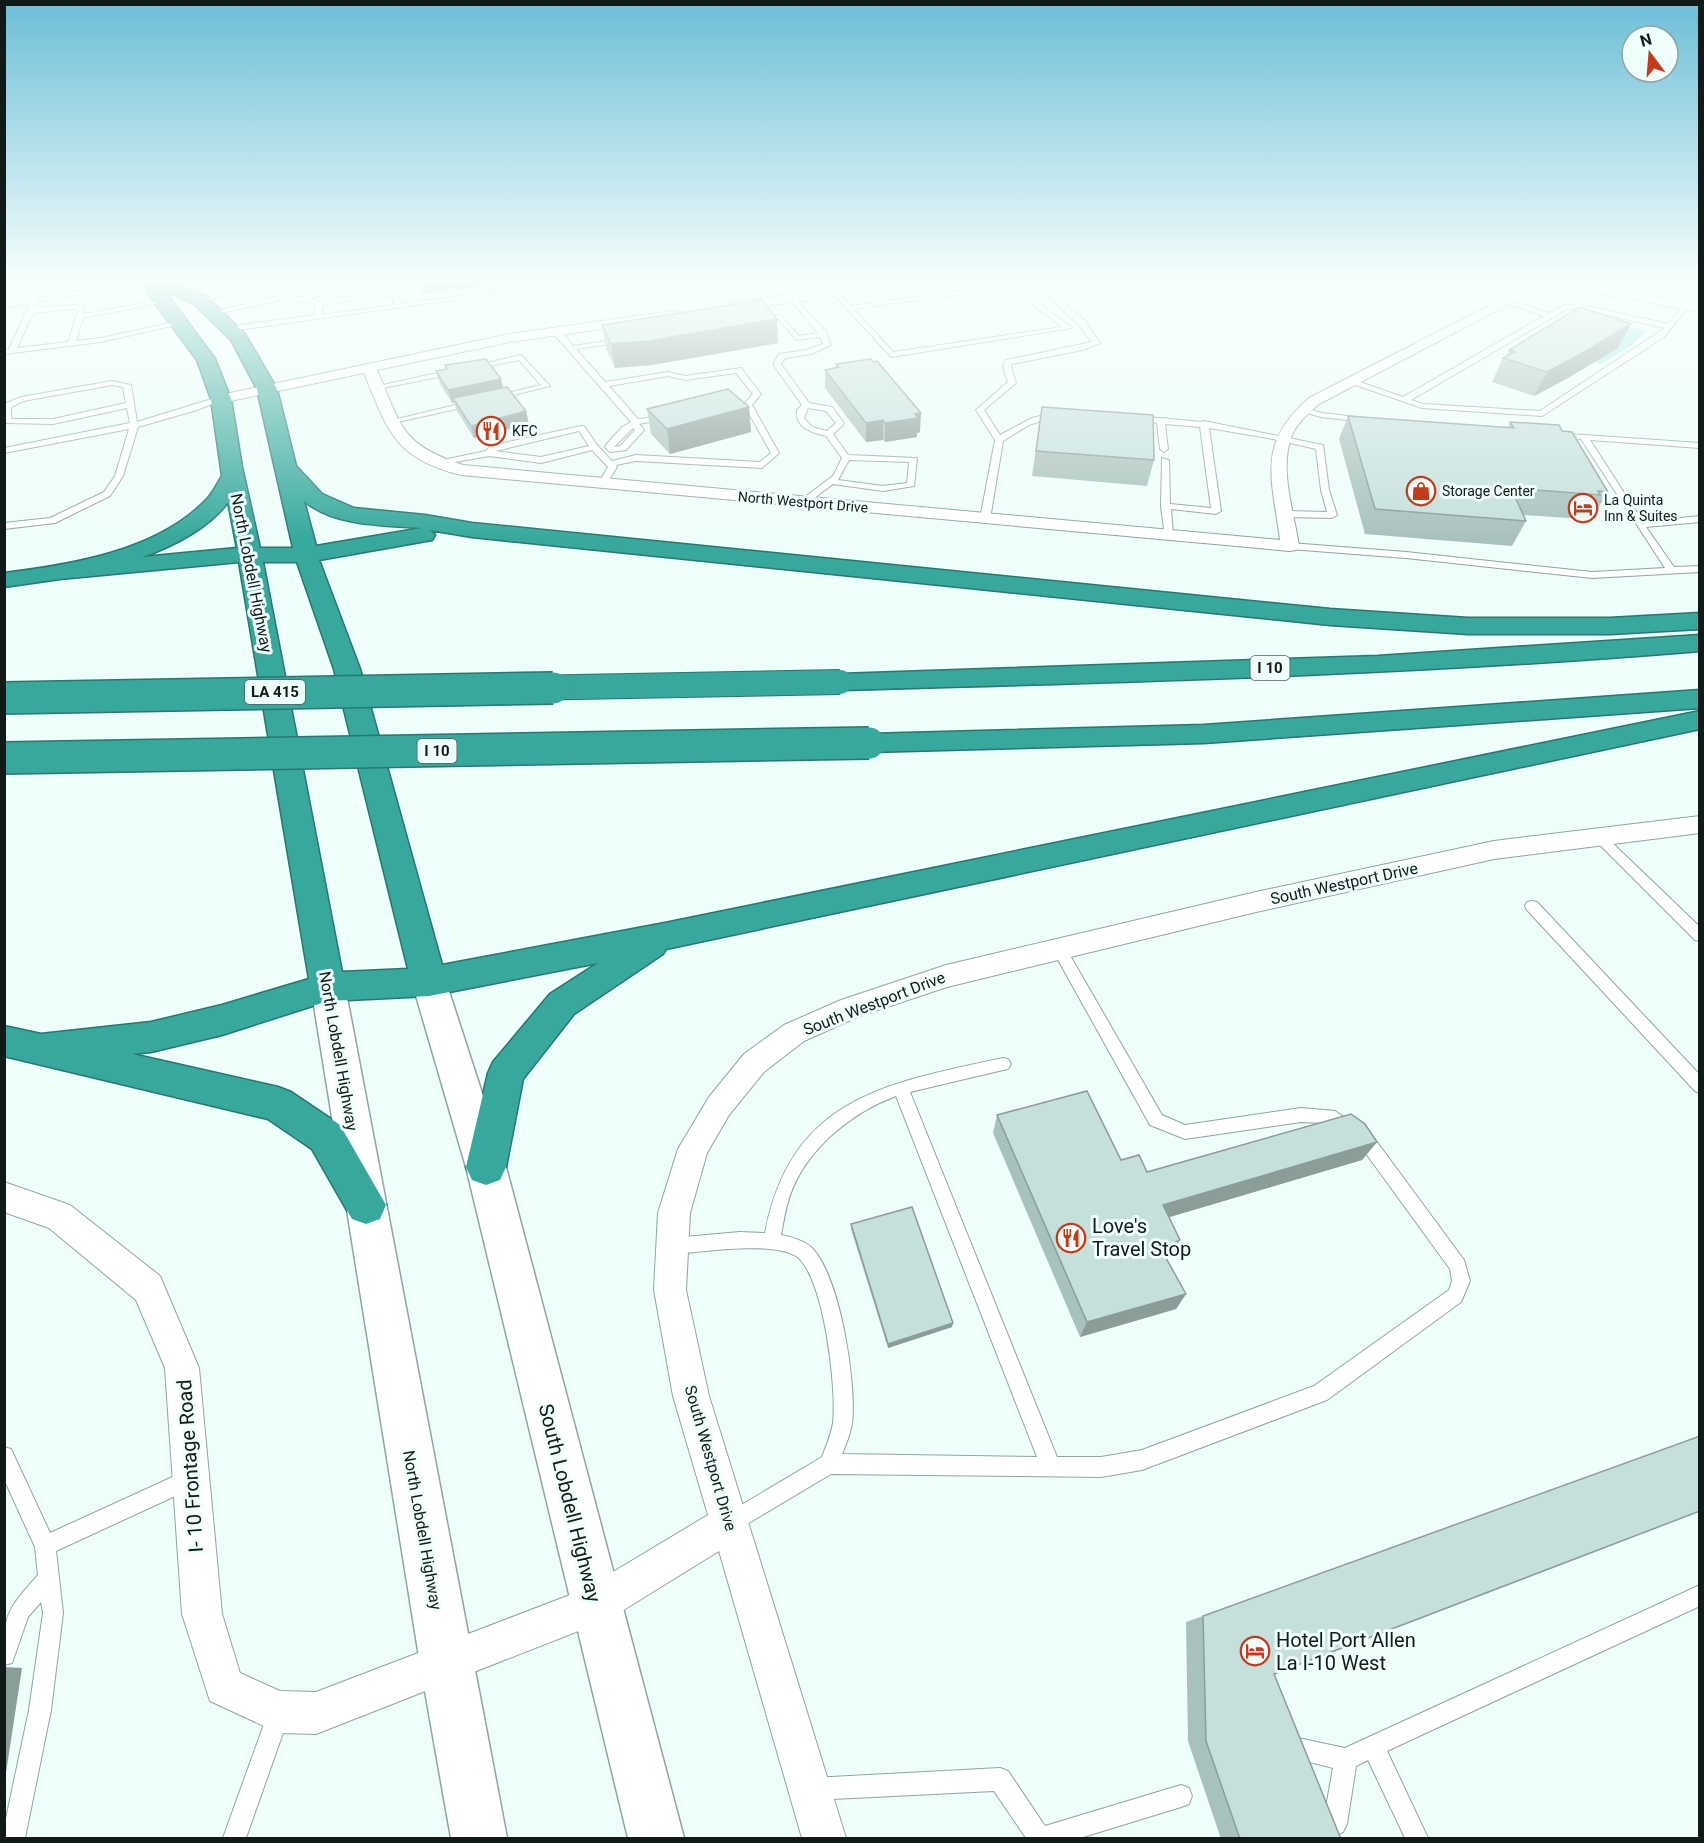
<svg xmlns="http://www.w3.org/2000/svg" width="1704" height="1843" font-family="Roboto,sans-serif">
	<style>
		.green { fill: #97ede0 }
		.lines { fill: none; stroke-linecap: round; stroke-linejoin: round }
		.lane-casing { stroke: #8ca6a1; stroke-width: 2 }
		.street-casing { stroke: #8ca6a1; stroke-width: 2 }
		.secondary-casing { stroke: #8ca6a1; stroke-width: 3 }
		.highway-casing { stroke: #29776e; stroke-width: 3 }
		.lane { fill: #fff; fill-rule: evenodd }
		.street { fill: #fff; fill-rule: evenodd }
		.secondary { fill: #fff; fill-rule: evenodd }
		.highway { fill: #36a99c; fill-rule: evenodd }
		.highway-bridge-far1-casing { stroke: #29776e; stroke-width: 26; stroke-linecap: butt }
		.highway-bridge-casing { stroke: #29776e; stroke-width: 34; stroke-linecap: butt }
		.highway-bridge-far1 { stroke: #36a99c; stroke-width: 24 }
		.highway-bridge { stroke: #36a99c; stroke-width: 31 }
		.wall { fill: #a9c1bc }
		.shaded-wall { fill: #8a9d99 }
		.building { fill: #c5e0db; stroke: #8a9d99; stroke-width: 1.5 }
		.labels { text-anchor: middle; stroke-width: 6; stroke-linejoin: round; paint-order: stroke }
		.far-poi-label { font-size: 14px; fill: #101a19; stroke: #eefefb; text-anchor: start }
		.far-street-label { font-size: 14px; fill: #101a19; stroke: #eefefb }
		.shield { fill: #eefefb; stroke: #535e5d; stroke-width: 1.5 }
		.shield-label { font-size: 15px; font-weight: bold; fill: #101a19 }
		.street-label { font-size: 16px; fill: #101a19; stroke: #eefefb }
		.near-poi-label { font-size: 20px; fill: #101a19; stroke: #eefefb; text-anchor: start }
		.near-street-label { font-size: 20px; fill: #101a19; stroke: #eefefb }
	</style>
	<rect width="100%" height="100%" fill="#eefefb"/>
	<path class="green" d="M1590,318l57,13 -15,14 -31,19 -11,-4z"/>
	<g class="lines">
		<g class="lane-casing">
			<path id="lane" d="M29,282h6l3,16 89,-16h14l-103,20 -3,6 39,-3 10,3v6l78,-14 3,2 -82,16 -7,23 25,-3 79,-17 4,2 -83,19 -97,12v-4l5,-1 21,-46 -26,5v-4l27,-5zM74,309l4,1 -10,32 -51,6 16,-35z
				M265,282l7,1 -72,19 -3,-2z
				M346,282h9l-45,17 9,2 76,-10 3,2 3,11 111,-15 3,2 -285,40h-3v-4l88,-12v-11l-31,-5 -71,16 -4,-2 70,-17 -4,-5 3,-2 8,6 16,3zM392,295l2,10 -72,10v-10z
				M995,282l23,5 54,41 -181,29 -59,-65 5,-1 14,15 146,-21zM1003,288l11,2 48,37 -169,25 -39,-43z
				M1033,282h7l44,38 16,23 -18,7 -70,14 -1,3 5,16 -32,27 16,25 32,-17 25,-6 4,2 -32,11 -26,16 -13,78 -5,3 -5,-3 15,-79 -19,-30 32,-28 -5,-15 3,-7 86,-18 -14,-18z
				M791,298h4l31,34 5,13 -20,9 -26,4 -4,6 28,39 23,4 12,16 -1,2 -10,9 15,21 69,3 -3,28 -31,5 -50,-7 -27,20 -8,-2 35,-26 9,-18 -16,-22c-15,-4 -31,-8 -29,-26l5,-5 -29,-41 6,-10 28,-4 16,-6 -3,-7 -23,3 -19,-21 -20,4 -4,-2 26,-6 19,21 19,-3 -27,-33zM808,408l18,3 10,12 -9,8 -15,-4 -8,-9zM849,460l60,2 -2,21 -24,3 -45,-6z
				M1505,299l44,14 14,-7 14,-2 91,20 16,-19 5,1 -25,31 -122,79 -120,-8 -75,-26 7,-2 49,17 141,-81 -41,-14zM1577,308l88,20 -125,83 -117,-7 -12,-4 156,-91z
				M553,329h6l14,17 53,-8v4h-3l-47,7 29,33 63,-10 17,4 56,-8 20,26 -9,11 27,48 -17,15 -126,-7 -20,4 1,2 -12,19 -3,1 -4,-3 10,-17 -16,-17 -51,13 -52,-7 -51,9v-4l48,-10 4,-5 91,-20h3l13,19 15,16 24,-6 124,7 11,-9 -25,-45 -12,1 -4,-2 15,-4 8,-9 -17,-21 -51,7 -17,-4 -59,10 29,33 27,-3 4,2 -30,6 5,6 -18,20 -16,2 -5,-5 1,-2 16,-18 9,-5 -78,-89zM633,428l2,2 -15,16 -6,1zM579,431l10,15 -48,11 -46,-6z
				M521,355l29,31 -56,14v-4l47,-11 -22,-25 -45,9 -4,-2z
				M455,369h3v4l-80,16 -4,-2z
				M112,381l19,4 6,37 81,-25 7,2 -28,11 -59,17 -15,49 -13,20 -55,27 -51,6v-6l46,-5 54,-26 11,-16 14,-47 -125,24v-5l126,-25 -3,-15 -74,16 -46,-1h-3v-19l17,-7zM112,385l11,2 3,16 -73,16h-42v-12l12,-6z
				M472,401l4,2 -1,2 -82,18 -4,-2z
				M1300,407l22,6 43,5 4,2 -4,2 -44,-5 -21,-6z
				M1133,417l28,1 40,4 3,-1 119,24 6,45 8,25 -5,3 -45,-1 -5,-3 5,-3 40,1 -6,-22 -5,-41 -43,-10 -64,-11 12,83 -5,3 -45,-5 2,26 -8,2 -4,-31 1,-48 7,2 1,44 41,4 -11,-81 -35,-3 3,25 -4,3 -4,-3 -3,-26 -21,-2h-3z
				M1555,433l145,10v5l-110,-8 53,82 57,-6v6l-54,5 28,40 26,-1v6l-108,6 -186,-20 -116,-9 -5,-3 5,-3 116,9 186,20 73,-4 -84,-129 -23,-2 -4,-2z
				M1599,832l4,2 97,93v14l-5,-1 -100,-100 -2,-3 2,-3z
				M1532,901l5,1 163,173v18l-5,-2 -168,-181 -2,-4 2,-4z
				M1059,944l5,1 98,170 23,10 116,-17 34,3 39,27 90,122 6,21 -9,21 -134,98 -185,70 -41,7 -270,-3 -94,56 -7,3 -7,-3 -3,-7 3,-7 99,-59c4,-11 9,-22 11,-34 4,-34 -9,-148 -37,-167 -24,-15 -94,-4 -123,-2l-6,-2 -2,-6 2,-6 6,-2 67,-6 25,1c26,-136 122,-150 238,-175l5,1 3,5 -3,5 -5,1 -93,22 147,365h44l41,-7 172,-64 135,-96 3,-9 -2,-12 -88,-121 -36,-25 -25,-1 -116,17 -35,-14 -98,-176 2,-4zM896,1096l141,361 -195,-3c4,-9 8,-20 10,-30 5,-40 -12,-149 -41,-177 -8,-7 -20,-10 -30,-12 3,-15 5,-31 11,-45 18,-44 61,-78 104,-94z
				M4,1447l7,2 39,84 140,-64 7,3 3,7 -3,7 -141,65 7,62 -12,97 -26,128h-21v-10l25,-118 14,-97 -2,-11 -13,15 -16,46 -8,2c0,-50 0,-52 34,-90l-3,-28 -31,-68z
				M1700,1585v21l-313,145 41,87h-23l-37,-78 -12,6 -9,58 -4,8 -8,4 -8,-4 -4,-8 10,-56 -43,-11 -3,-8 3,-8 8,-3 47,10z
				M279,1702l8,3 3,8 -44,125h-23l45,-125 3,-8z
				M1000,1768l8,3 37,55 136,-41 8,3 3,8 -3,8 -8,3 -101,31h-54l-32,-47 -182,9 -8,-3 -3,-8 3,-8 8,-3z"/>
		</g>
		<g class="street-casing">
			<path id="street" d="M880,282h33l-6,4 -178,25 -7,-4 7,-4z
				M1535,282h16l-232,122c-9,8 -19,16 -25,27 -17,34 0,80 5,115l-3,4 -6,1 -829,-76c-67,-17 -73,-44 -97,-102l-143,30 -7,-4 7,-4 289,-61 162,-23 5,1 2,3 -2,3 -167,24 -133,28c25,57 23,74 86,95l817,75c-8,-62 -24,-96 29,-142z
				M1552,282h27l121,22v8l-142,-26z
				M1700,816v17l-206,26 -238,53 -309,75 -87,29 -56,25 -40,31 -35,43 -22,38 -17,60 -4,77 23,106 137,442h-44l-83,-287 -110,68 -293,115 -37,-1 -69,-32 -28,-87 -17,-246 -29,-68 -87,-72 -45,-16v-30l66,23 90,71 39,92 23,246 18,59 40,18 36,1 267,-102 125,-75 -35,-119 -19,-106 4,-77 20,-64 31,-52 35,-43 40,-29 57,-25 105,-35 310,-73 238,-51z"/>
		</g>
		<g class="secondary-casing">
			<path id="secondary" d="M429,968l12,4 5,10 60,185 178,671h-56l-162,-671 -54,-185 5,-10z
				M328,973l12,4 5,10 162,851h-56l-31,-175 -109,-676 5,-10z"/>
		</g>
		<g class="highway-casing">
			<path id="highway" d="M146,282h27l33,14 39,38 32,55 19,77 26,28 32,14 71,7 47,8 858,86 138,9h142l90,-5v16l-90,5h-142l-138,-9 -858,-88 -42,-7 5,5 -3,5 -113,20 41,109 82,296 223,-42 1035,-212v18l-1034,220 -3,5 -89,60 -51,65 -17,88 -6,13 -14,5 -14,-5 -6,-13 22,-94 5,-11 57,-68 48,-31 -169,33 -101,5 -106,34 -71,17 -19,2 146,33 13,5 49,33 46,80 -6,14 -14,5 -14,-5 -40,-70 -44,-30 -264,-63v-30l37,8 110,-12 71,-17 87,-26 -70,-417 -179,17 -56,8v-14c67,-8 154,-22 203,-74 6,-6 10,-15 15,-23l-11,-77 -14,-39 -49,-66zM164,290l30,14 37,36 26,49 36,159h-33l-18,-81 -11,-68 -16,-40zM304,501c32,26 79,24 118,27l-106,18zM228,502l9,46 -94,9c30,-11 66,-29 85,-55zM263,562h34l37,107 74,300 -66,3z
				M1700,635v16c-287,24 -573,31 -860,39l-9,-2 -4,-6 4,-6 9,-2 538,-18z
				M1700,690v18l-496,35 -335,9 -10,-2 -4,-7 4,-7 10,-2 335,-9z"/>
		</g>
		<use href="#lane" class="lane"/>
		<use href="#street" class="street"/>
		<use href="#secondary" class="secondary"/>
		<use href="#highway" class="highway"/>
		<g class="highway-bridge-far1-casing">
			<path id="highway-bridge-far1" d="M474,689l366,-7"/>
		</g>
		<g class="highway-bridge-casing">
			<path id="highway-bridge" d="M4,698l549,-10
				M4,758l865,-15"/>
		</g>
		<use href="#highway-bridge-far1" class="highway-bridge-far1"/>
		<use href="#highway-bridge" class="highway-bridge"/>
	</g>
	<path class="wall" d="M602,325l176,18 -126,22 -37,3 -9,-19z
		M1618,348l-50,30 -34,18 -42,-14 11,-24 3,-1 3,-7z
		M836,364l84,68 -3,1v4l-32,5 -2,-2 -17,2 -41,-54v-18l11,-2z
		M445,365l56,14 2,8 23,24 3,13 -55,14 -17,-27 -3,-9 -2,1 -12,-19 -4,-13 10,-2z
		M749,407l2,25 -81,22 -19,-20 -4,-25z
		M1042,407l112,53 -7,26 -115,-10z
		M1348,416l160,11 2,-5 52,9 46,61 -15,24h-6l-2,3 -62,-4 3,6 -14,25 -147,-12 -26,-95z
		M997,1115l124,45 26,12 230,-30 -15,18 -193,57v39l-3,2 20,36 -10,15 -96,28 -87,-204z
		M851,1224l101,103 -64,21 -37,-119z
		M1203,1616l71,58 67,165h-120l-33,-98 -2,-119z"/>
	<path class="shaded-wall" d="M4,282h4l-4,8z
		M419,282h98l-94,12z
		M777,319l1,24 -126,22 -37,3 -4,-24z
		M1631,324l-13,24 -50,30 -34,18 13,-24z
		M501,379l3,12 -51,7 1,4 -2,1 -4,-13z
		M749,407l2,25 -81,22 -3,-25z
		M526,411l3,13 -55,14 -3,-12z
		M921,413l-1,19 -3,1v4l-32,5v-19l30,-9z
		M883,420v20l-17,2v-19z
		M1377,1142l-15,18 -209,62 10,-17z
		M1180,1240l-11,16 -18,9 10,-16z
		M1186,1294l-10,15 -96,28 7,-15z
		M953,1323l-1,4 -64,21v-4z
		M4,1667l18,1 -18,118z"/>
	<path class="building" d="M762,300l15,19 -128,22 -38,3 -9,-19z
		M1580,307l51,17 -50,30 -34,18 -44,-14 12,-6 -6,-2z
		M486,359l15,20 -53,11 -12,-19 11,-2 -2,-4z
		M871,359l3,3 3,-1 44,52 -6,1 3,4 -33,5 -2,-3 -17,3 -41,-53 14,-3 -3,-3z
		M507,387l19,24 -55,15 -18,-28z
		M728,389l21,18 -82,22 -20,-20z
		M1042,407l111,8 1,45 -118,-9z
		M1348,416l166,12 -4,-6 49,3 3,6 10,1 36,60 -10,-1 2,4 -89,-7 15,33 -151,-12z
		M1087,1091l34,69 18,-5 8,17 204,-58 14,10 12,18 -214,63 17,35 -19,9 25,45 -99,28 -90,-207z
		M912,1207l41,116 -65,21 -37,-120z
		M1700,1436v75l-426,163 67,165h-101l-34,-98 -3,-125z"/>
	<linearGradient id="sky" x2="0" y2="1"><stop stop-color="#6bbed7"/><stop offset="0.52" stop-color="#f7fffd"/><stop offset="1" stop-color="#f7fffd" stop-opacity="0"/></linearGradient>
	<rect width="1704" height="540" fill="url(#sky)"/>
	<defs>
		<g id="restaurant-ring" transform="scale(1.5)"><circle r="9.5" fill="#eefefb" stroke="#c43a1a" stroke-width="1.5"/><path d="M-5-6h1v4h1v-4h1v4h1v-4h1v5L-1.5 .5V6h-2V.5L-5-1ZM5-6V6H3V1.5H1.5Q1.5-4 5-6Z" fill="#c43a1a"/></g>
		<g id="shop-ring" transform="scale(1.5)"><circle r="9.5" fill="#eefefb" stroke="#c43a1a" stroke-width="1.5"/><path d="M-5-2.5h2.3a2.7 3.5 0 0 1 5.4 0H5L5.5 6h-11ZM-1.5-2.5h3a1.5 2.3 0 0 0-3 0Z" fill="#c43a1a"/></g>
		<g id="hotel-ring" transform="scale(1.5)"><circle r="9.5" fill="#eefefb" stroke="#c43a1a" stroke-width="1.5"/><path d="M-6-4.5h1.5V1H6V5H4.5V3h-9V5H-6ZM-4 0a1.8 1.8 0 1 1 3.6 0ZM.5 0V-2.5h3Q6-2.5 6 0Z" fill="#c43a1a"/></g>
	</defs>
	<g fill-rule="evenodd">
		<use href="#restaurant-ring" x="491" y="431"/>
		<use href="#shop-ring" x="1421" y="491"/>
		<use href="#hotel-ring" x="1583" y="508"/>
		<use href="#restaurant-ring" x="1071" y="1238"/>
		<use href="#hotel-ring" x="1255" y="1651"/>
	</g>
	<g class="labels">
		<g class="far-poi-label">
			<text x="512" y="436">KFC</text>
			<text x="1442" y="496">Storage Center</text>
			<text x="1604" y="505">La Quinta<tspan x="1604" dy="16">Inn &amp; Suites</tspan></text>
		</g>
		<g class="far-street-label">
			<text transform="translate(803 502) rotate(5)" y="5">North Westport Drive</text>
		</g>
		<g class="shield">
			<rect x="1250.5" y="656" width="39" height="24" rx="4.5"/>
			<rect x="245" y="680" width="60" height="24" rx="4.5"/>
			<rect x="417.5" y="739" width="39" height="24" rx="4.5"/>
		</g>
		<g class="shield-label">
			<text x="1270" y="673">I 10</text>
			<text x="275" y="697">LA 415</text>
			<text x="437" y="756">I 10</text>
		</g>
		<g class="street-label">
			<text transform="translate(252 573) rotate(79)" y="6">North Lobdell Highway</text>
			<text transform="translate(1344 883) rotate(-12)" y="6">South Westport Drive</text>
			<text transform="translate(874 1003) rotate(-21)" y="6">South Westport Drive</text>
			<text transform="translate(339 1051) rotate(80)" y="6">North Lobdell Highway</text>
			<text transform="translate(711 1458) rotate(74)" y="6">South Westport Drive</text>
			<text transform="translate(423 1530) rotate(80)" y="6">North Lobdell Highway</text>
		</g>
		<g class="near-poi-label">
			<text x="1092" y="1233">Love's<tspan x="1092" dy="23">Travel Stop</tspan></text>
			<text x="1276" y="1647">Hotel Port Allen<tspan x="1276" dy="23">La I-10 West</tspan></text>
		</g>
		<g class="near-street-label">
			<text transform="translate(190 1466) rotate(-94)" y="7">I- 10 Frontage Road</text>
			<text transform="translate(570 1503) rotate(76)" y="7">South Lobdell Highway</text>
		</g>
	</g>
	<rect width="1704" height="1843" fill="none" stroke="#101a19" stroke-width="12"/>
	<g transform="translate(1650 54) rotate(344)"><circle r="28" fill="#eefefb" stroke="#95a3a1" stroke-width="1.5"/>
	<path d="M0-4.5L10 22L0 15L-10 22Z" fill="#c43a1a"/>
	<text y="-9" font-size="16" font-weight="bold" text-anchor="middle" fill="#101a19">N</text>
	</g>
</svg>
